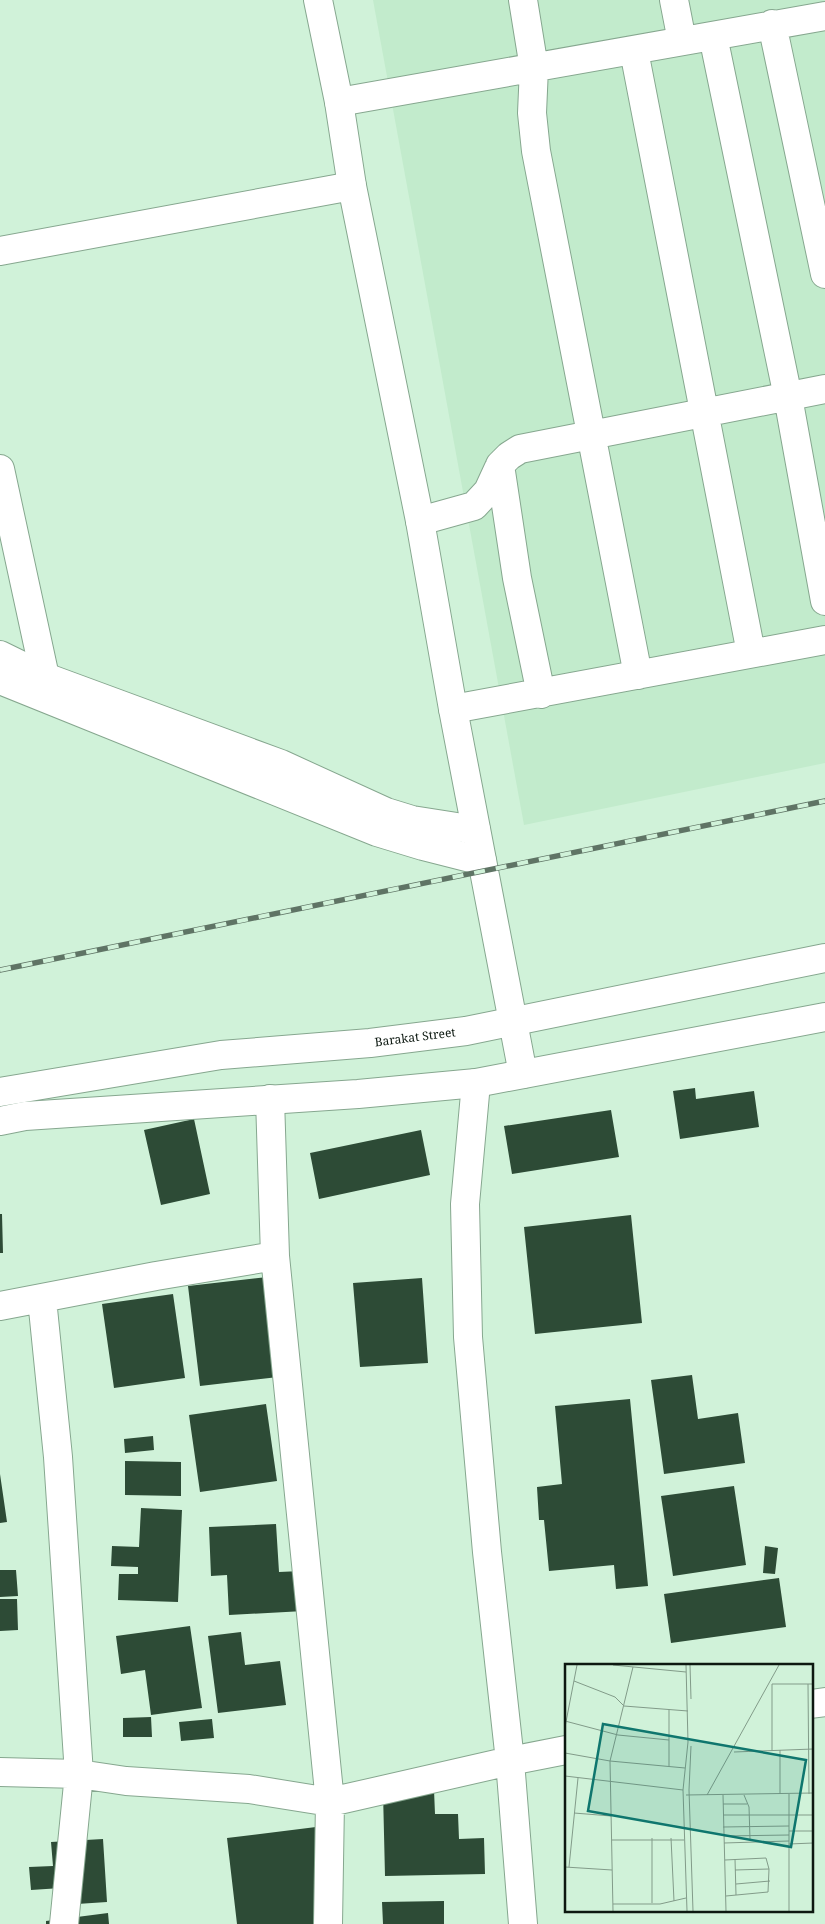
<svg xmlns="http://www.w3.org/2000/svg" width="825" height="1924" font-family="'Noto Serif',serif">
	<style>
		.built { fill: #c2ebcc }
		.building { fill: #2d4b36 }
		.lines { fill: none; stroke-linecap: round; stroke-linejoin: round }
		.street-casing { stroke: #86a78f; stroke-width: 30 }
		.secondary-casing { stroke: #86a78f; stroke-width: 30 }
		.street { stroke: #fff; stroke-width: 28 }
		.secondary { stroke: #fff; stroke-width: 28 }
		.rail-casing { stroke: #5f7465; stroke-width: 5.5 }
		.rail { stroke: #d0f2d9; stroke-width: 4; stroke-dasharray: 11; stroke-linecap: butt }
		.labels { text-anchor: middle; stroke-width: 5; stroke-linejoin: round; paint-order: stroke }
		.street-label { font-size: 12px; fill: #0c1810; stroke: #d0f2d9 }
		.inset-road { fill: none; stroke: #829b89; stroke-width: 1 }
		.view { fill: #0f766e; fill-opacity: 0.15; stroke: #0f766e; stroke-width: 2.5 }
		.inset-edge { fill: none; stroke: #0c1810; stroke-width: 2.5 }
	</style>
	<rect width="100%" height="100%" fill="#d0f2d9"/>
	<path class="built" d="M373,0h452v763l-301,62z"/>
	<path class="building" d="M695,1088l1,11 58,-8 5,36 -79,12 -7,-48z
		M611,1110l8,47 -107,17 -8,-48z
		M194,1119l16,75 -49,11 -17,-75z
		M421,1130l9,45 -111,24 -9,-46z
		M0,1214h2l1,39h-3z
		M631,1215l11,108 -107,11 -11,-107z
		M276,1276l11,100 -87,10 -12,-100z
		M422,1278l6,85 -68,4 -7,-84z
		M173,1294l12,84 -71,10 -12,-84z
		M692,1375l6,44 40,-6 7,50 -81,11 -13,-94z
		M630,1399l18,187 -32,3 -2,-24 -65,6 -5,-51h-5l-2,-33 25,-3 -7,-78z
		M266,1404l11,77 -77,11 -11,-77z
		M153,1436l1,14 -29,3 -1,-14z
		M125,1461l56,1v34l-56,-1z
		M0,1474l7,48 -7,1z
		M734,1486l12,79 -73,11 -12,-80z
		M141,1508l41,2 -4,92 -60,-2 1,-26h19v-7l-27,-1 1,-20 27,1z
		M276,1524l3,48 22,-1 3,40 -75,4 -2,-40 -16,1 -2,-49z
		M765,1546l13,2 -3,26 -12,-1z
		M0,1570h16l2,26 -18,1z
		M779,1578l7,49 -115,16 -7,-49z
		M0,1599h17l1,31 -18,1z
		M190,1626l12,82 -51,7 -6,-45 -24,4 -5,-38z
		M241,1632l4,33 35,-4 6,44 -68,8 -10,-77z
		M151,1717l1,20h-29v-19z
		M212,1719l2,19 -33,3 -2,-19z
		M434,1790l1,24h23l1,25 25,-1 1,36 -100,2 -2,-84z
		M316,1827l11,97h-90l-10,-86z
		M103,1839l4,63 -45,3 -1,-17 -30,2 -2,-23 24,-1 -2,-24z
		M444,1901v23h-61l-1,-22z
		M108,1913l1,11h-63v-3z"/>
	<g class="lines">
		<g class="street-casing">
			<path id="street" d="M523,0l11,68 -2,45 4,38 102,524
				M674,0l8,41
				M772,24l53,250
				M713,36l75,361 37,204
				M634,51l117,602
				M339,102l486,-86
				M0,251l352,-65
				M500,465l17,113 24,116
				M0,469l45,208
				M420,521l54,-15 14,-15 12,-26 9,-9 11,-7 305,-60
				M453,709l372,-69
				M476,1083l-11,121 3,133 19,215 23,209 13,163
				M270,1099l5,157 55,546 -2,122
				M42,1299l16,158 21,317 -15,150
				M0,1306l156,-30 119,-20
				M811,1704l14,-2
				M0,1772l79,2 47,7 123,8 81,13 180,-41 56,-11"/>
		</g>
		<g class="secondary-casing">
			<g id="secondary">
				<path d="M318,0l21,102 13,84 68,335 33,188 70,365"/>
				<path d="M0,655l45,22 236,87 105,48 26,8 64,10"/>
				<path d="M0,680l377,152 46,14 59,15"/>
				<path id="s1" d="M0,1092l221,-37 149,-12 96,-12 359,-73"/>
				<path d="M0,1121l25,-5 333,-22 118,-11 349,-66"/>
			</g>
		</g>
		<use href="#street" class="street"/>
		<use href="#secondary" class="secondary"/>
		<g class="rail-casing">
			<path id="rail" d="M0,970l825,-169"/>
		</g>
		<use href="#rail" class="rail"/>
	</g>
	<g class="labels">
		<g class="street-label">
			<text dy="4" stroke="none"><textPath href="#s1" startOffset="419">Barakat Street</textPath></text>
		</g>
	</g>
	<g transform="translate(565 1664)">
		<rect width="248" height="248" fill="#d0f2d9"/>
		<path class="inset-road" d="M48,1l73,7M121,1l2,77 -5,48 4,121M125,1l1,34M9,17l41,16 9,9 64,5M243,20l1,110M104,46v56M0,57l53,14 51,5M0,63l12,-62M126,82l-2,44 4,121M215,86v44M207,87v-67h41M169,88l79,-3M0,89l45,8 75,7M0,112l118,14M121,131l127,-2M142,131l72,-130M158,131l3,116M179,131l5,12 1,32M158,140h24M9,149l37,3M158,151h90M158,163l66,-1M224,167h24M159,172l65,-1M87,174v65M106,174l3,63M47,176h72M159,179l65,-2M224,180l24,-1M170,195l1,36M160,196l41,-2 3,11 -1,23 -42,4M0,203l47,3M4,203l9,-89M170,206l34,-1M171,220l34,-3M48,240h47l26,-6M48,247l-3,-150 23,-94M224,247v-117"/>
		<path class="view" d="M38,60l203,36 -15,87 -203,-36z"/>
		<rect width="248" height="248" class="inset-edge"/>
	</g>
</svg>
